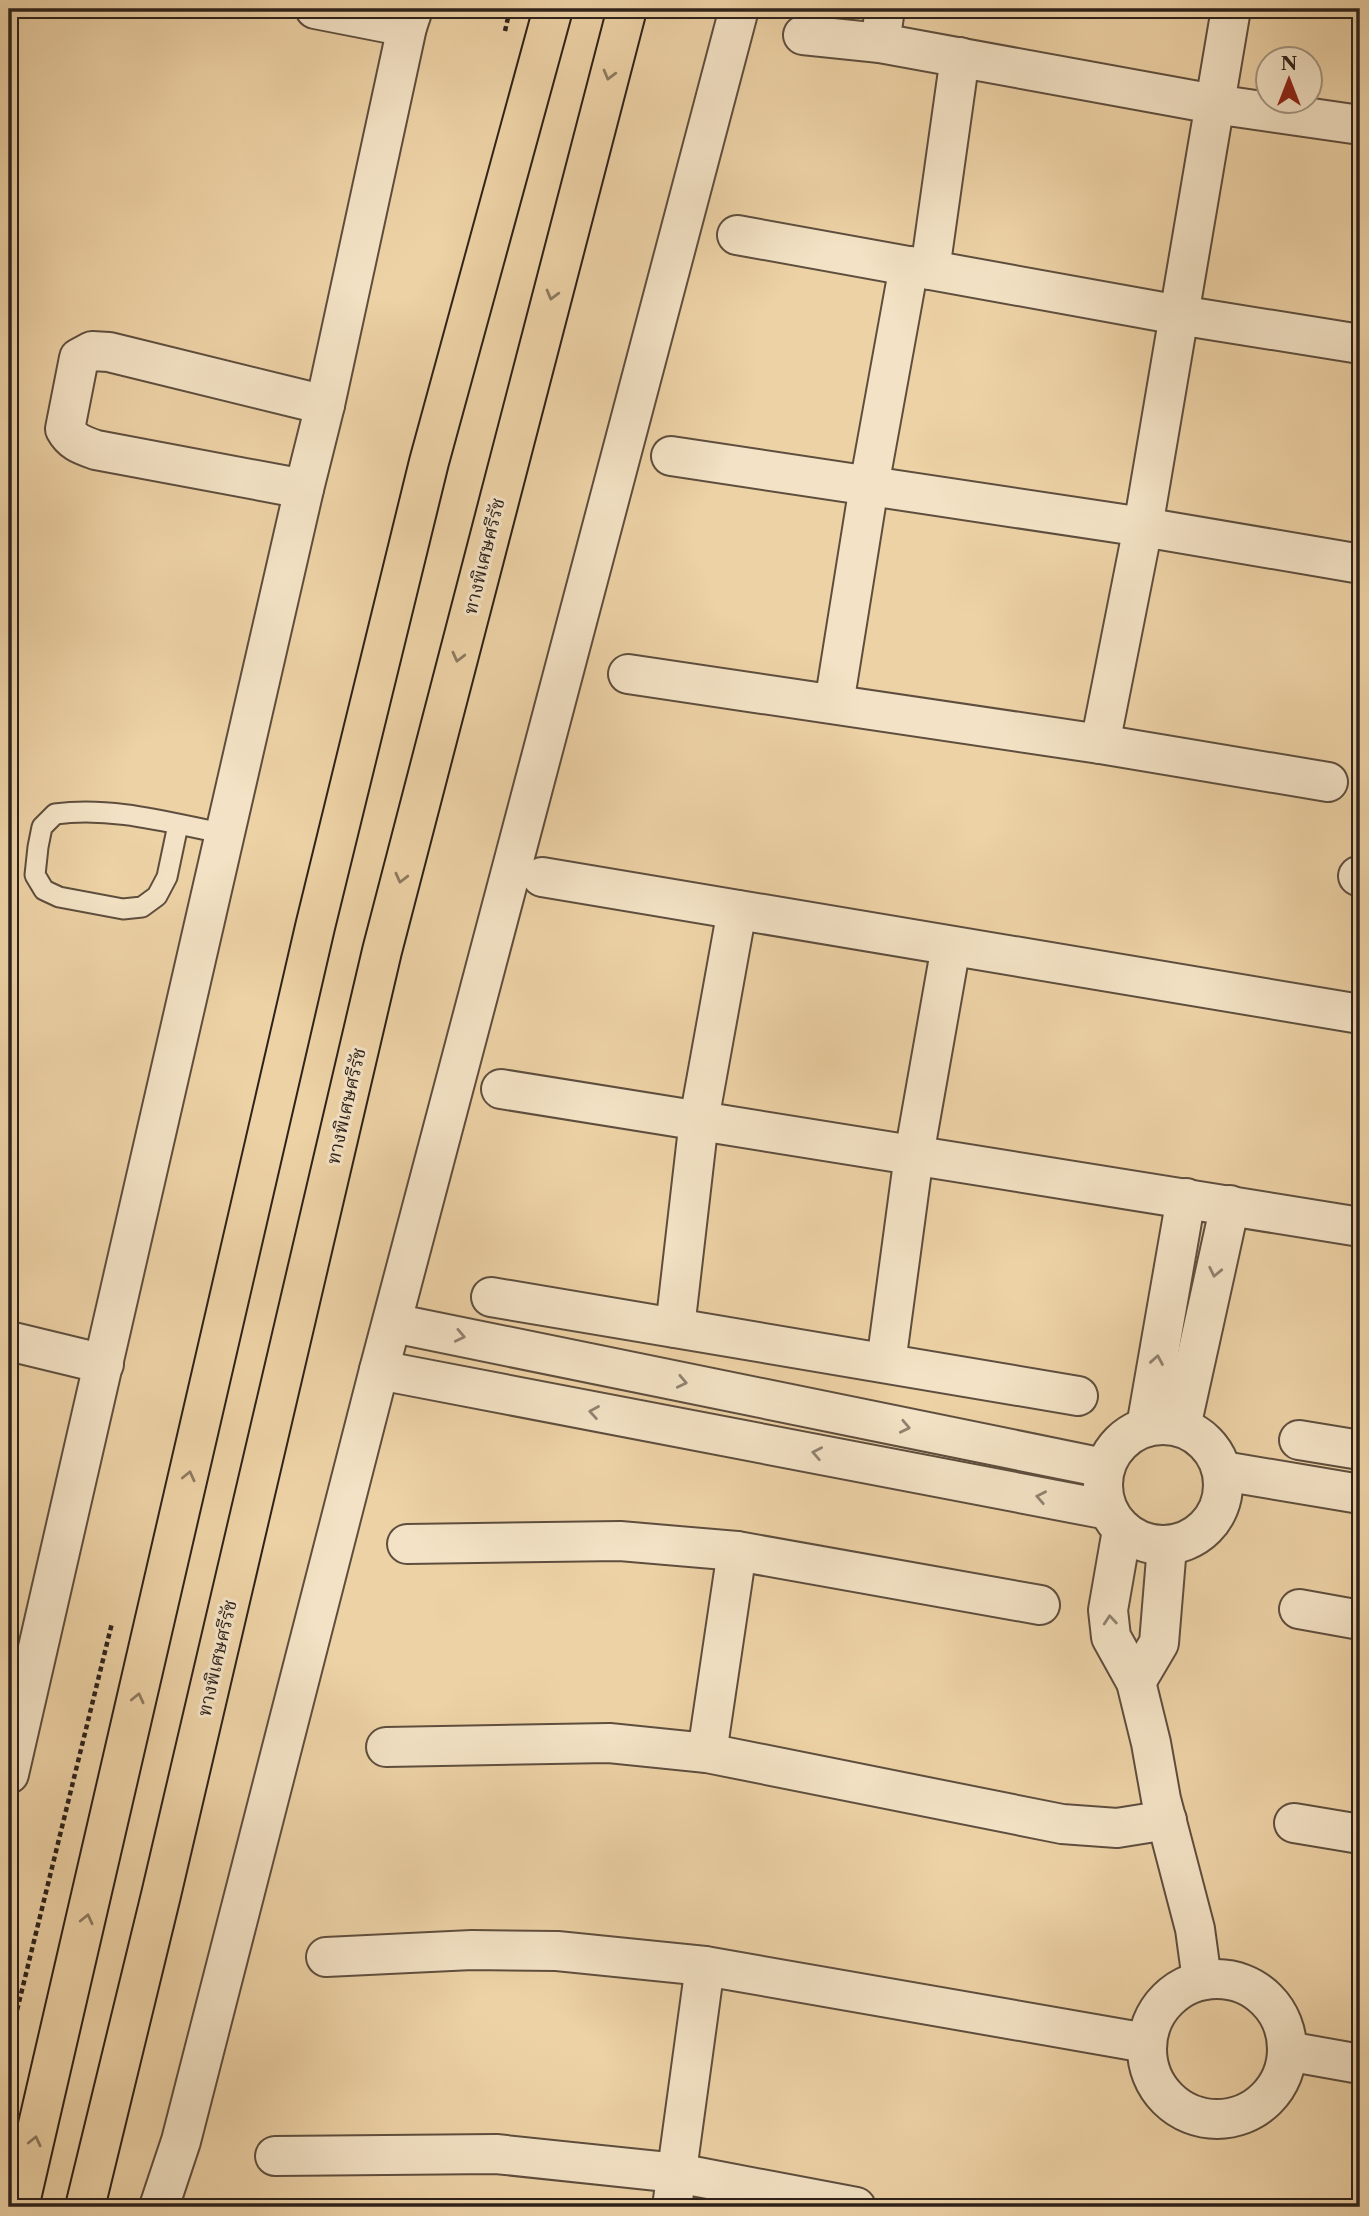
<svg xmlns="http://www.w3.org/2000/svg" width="1369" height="2216" viewBox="0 0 1369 2216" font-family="'Libre Caslon Text','Noto Serif Thai',serif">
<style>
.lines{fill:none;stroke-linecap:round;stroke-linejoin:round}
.service-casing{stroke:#5e4e3e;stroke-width:23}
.minor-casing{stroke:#5e4e3e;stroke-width:42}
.motorway-casing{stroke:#2e221b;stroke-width:42}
.path{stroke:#2e221b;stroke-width:4.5;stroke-dasharray:5 3.5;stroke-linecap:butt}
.service{stroke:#f3e2c5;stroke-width:19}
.minor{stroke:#f3e2c5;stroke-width:38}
.motorway{stroke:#edd2a6;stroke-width:38}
.oneway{stroke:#8e7a60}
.oneway2{stroke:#908270}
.labels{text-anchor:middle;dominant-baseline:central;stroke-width:6;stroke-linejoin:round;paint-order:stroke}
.street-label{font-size:19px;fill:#2e221b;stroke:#f3e2c5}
</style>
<rect width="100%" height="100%" fill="#edd2a6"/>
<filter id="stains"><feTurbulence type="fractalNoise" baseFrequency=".00286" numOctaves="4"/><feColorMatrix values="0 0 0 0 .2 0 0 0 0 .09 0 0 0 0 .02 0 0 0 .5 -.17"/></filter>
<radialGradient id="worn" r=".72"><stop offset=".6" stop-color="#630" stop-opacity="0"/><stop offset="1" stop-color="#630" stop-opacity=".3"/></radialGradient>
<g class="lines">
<defs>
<path id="service" d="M178,825L167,877L157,896L142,907L123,909L59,897L44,890L35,875L38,847L42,827L55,814C112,806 170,823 226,834"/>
<g id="minor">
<polyline points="315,9 407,27"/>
<polyline points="803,35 880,43 1214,104 1360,125"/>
<polyline points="880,43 885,9"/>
<polyline points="737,235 1179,315 1360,344"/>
<polyline points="930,270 960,57"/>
<polyline points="671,456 1143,527 1355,563"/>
<path d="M304,489L96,450C82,445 72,442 65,429L79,358L92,351L109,352L325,405"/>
<polyline points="628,674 1100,744 1328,782"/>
<polyline points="834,704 869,486 909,266"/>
<polyline points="1100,744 1143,527 1231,9"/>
<polyline points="1358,876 1360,877"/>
<polyline points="542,877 1360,1014"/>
<polyline points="501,1089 1360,1227"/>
<polyline points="491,1297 1078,1396"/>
<polyline points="393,1323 1104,1468"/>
<polyline points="675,1328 699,1120 737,910"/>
<polyline points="9,1341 104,1364"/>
<polyline points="886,1363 914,1155 951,946"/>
<polyline points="379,1370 1108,1510"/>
<circle cx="1163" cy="1485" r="60"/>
<polyline points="1146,1427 1186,1198"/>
<polyline points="1181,1427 1230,1205"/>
<polyline points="1299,1440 1360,1450"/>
<polyline points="1223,1471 1360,1494"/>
<polyline points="1122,1530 1108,1610 1111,1637 1136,1682 1151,1743 1161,1799 1195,1929 1202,1980"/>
<polyline points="407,1544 620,1541 737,1551 1040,1605"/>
<polyline points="1299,1609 1360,1620"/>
<polyline points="1136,1682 1159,1643 1167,1546"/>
<polyline points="386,1747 609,1743 707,1753 1062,1824 1117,1828 1167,1820"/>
<polyline points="707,1753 737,1551"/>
<polyline points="9,1774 304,489 325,405 407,27 413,9"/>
<polyline points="1294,1823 1360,1834"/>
<polyline points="326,1957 472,1950 557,1951 705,1966 1146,2043"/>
<circle cx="1217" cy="2049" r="70"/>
<polyline points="1287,2051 1360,2064"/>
<polyline points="275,2156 496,2154 677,2173 856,2207"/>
<polyline points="159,2207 181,2141 379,1370 739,9"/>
<polyline points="672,2207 705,1966"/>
</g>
<g id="motorway">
<polyline points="19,2207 315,927 429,462 553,9"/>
<polyline points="85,2207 161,1895 382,951 627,9"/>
</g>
</defs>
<!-- service casing -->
<use href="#service" class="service-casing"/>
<!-- minor casing -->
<use href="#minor" class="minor-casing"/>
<!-- motorway casing -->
<use href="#motorway" class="motorway-casing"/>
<!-- path -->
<g class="path">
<polyline points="505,31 510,9"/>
<polyline points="9,2043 112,1623"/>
</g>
<!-- service -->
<use href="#service" class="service"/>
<!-- minor -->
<use href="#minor" class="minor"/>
<!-- motorway -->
<use href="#motorway" class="motorway"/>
</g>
<!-- one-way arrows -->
<defs><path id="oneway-chevron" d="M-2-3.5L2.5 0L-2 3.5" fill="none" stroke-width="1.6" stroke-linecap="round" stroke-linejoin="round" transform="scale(1.75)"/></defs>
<g class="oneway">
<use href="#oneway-chevron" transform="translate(609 75) rotate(105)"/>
<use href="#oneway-chevron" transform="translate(552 295) rotate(105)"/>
<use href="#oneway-chevron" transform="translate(458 657) rotate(104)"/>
<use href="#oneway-chevron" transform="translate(401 878) rotate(104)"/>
<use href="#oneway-chevron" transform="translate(189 1476) rotate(-77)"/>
<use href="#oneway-chevron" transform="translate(138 1698) rotate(-77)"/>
<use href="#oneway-chevron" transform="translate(87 1919) rotate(-77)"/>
<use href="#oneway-chevron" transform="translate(35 2141) rotate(-77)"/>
</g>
<g class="oneway2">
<use href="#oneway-chevron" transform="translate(1215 1272) rotate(102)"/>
<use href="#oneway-chevron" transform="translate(460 1336) rotate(12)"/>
<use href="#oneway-chevron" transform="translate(1157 1360) rotate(-80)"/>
<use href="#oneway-chevron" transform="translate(682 1382) rotate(12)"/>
<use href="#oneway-chevron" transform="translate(594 1412) rotate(-170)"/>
<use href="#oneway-chevron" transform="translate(905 1427) rotate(12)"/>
<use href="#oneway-chevron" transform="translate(817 1453) rotate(-169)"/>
<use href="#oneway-chevron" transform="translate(1041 1497) rotate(-169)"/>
<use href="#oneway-chevron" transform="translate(1110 1620) rotate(-95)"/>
</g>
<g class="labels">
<!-- street labels -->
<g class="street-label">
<text transform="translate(484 556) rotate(-76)">ทางพิเศษศรีรัช</text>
<text transform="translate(346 1106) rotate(-77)">ทางพิเศษศรีรัช</text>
<text transform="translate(217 1658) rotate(-77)">ทางพิเศษศรีรัช</text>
</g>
</g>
<!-- margin -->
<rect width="1369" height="2216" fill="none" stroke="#edd2a6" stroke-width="35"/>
<rect x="10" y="10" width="1348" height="2195" fill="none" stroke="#2e221b" stroke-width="3.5"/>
<rect x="18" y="18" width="1334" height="2181" fill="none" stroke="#2e221b" stroke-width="2"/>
<!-- north arrow -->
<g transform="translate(1289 80)"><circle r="33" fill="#f3e2c5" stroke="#a49581" stroke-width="2"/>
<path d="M0-5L12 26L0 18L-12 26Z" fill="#8f2418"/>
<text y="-10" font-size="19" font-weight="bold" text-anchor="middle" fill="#2e221b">N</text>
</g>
<rect width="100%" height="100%" filter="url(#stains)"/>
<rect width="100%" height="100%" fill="url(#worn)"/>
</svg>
